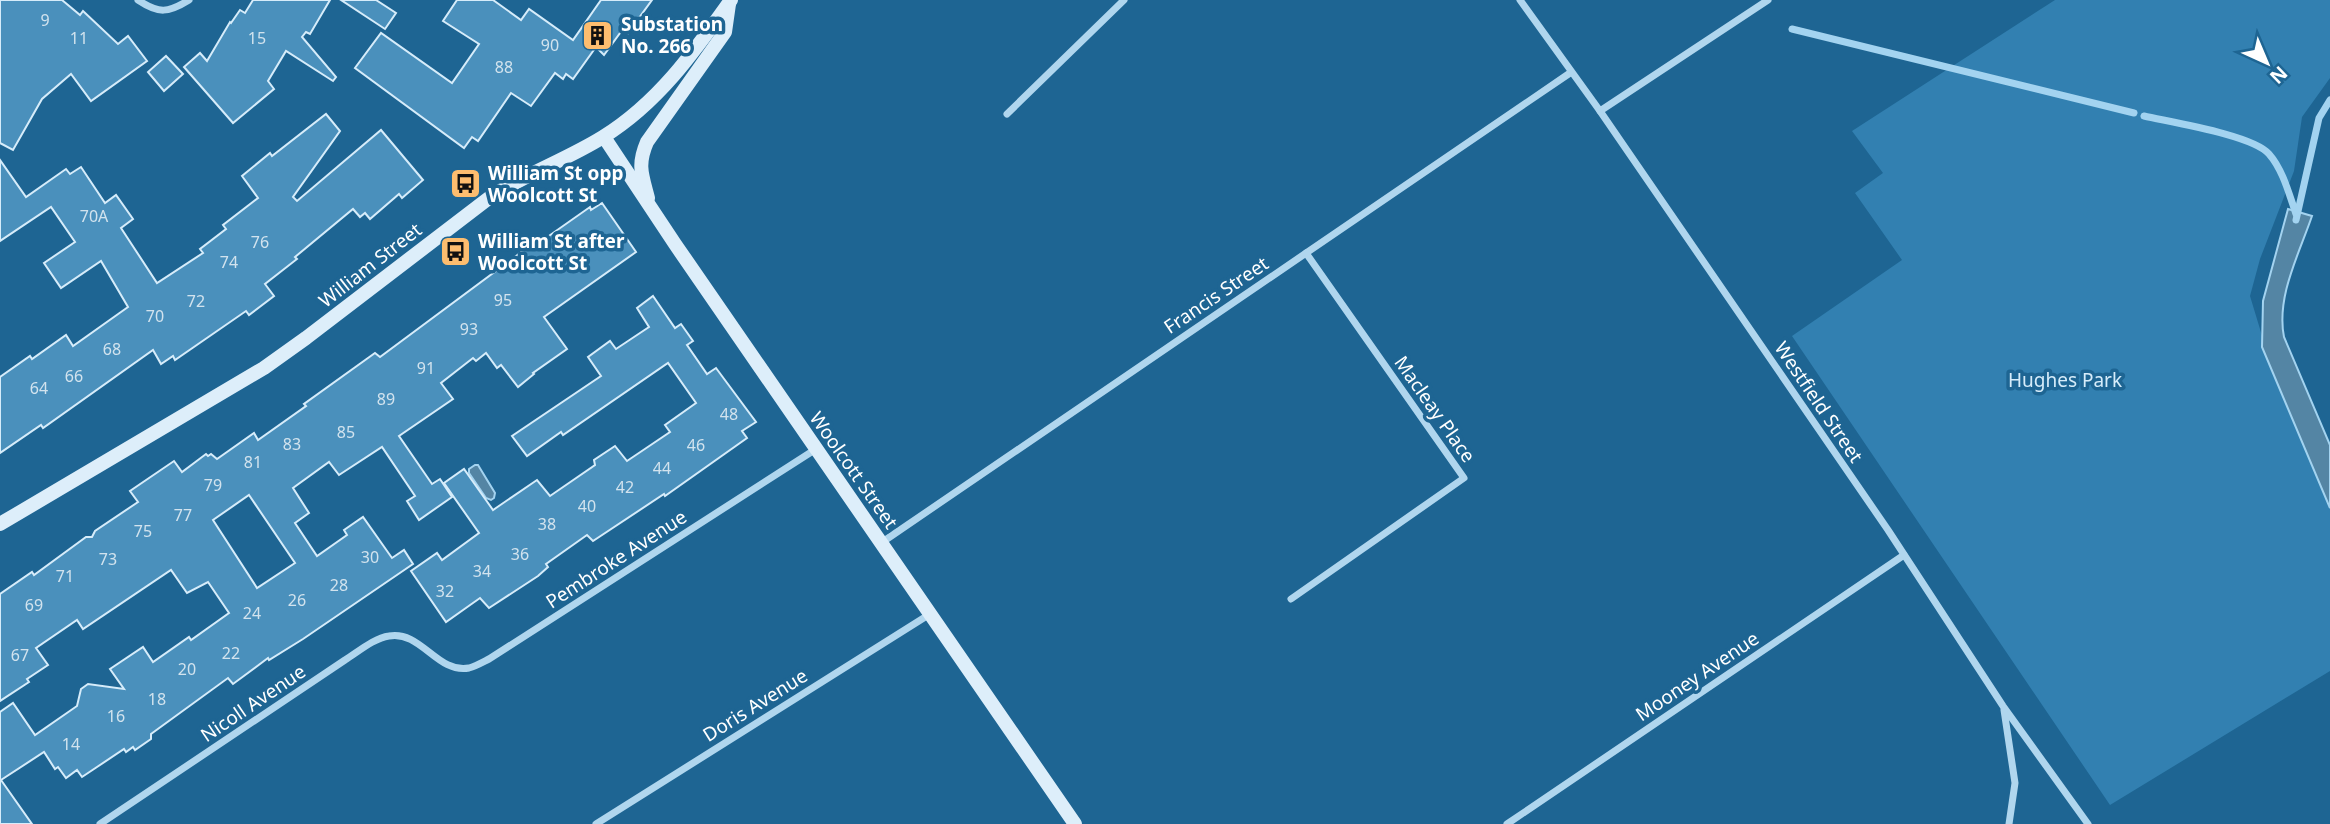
<svg xmlns="http://www.w3.org/2000/svg" width="2330" height="824" viewBox="0 0 2330 824" font-family="'Noto Sans',sans-serif">
<style>
.green{fill:#3280b1}
.water{fill:#5485a4;stroke:#a3d3f0;stroke-width:2}
.lines{fill:none;stroke-linecap:round;stroke-linejoin:round}
.stream{stroke:#a3d3f0;stroke-width:7}
.building{fill:#4a90bc;stroke:#d6ecfa;stroke-width:2;fill-rule:evenodd}
.street{stroke:#b0d6ee;stroke-width:7}
.secondary{stroke:#ddeefa;stroke-width:14}
.labels{text-anchor:middle;dominant-baseline:central;stroke-width:7;stroke-linejoin:round;paint-order:stroke}
.number-label{font-size:16px;fill:#d2e3ee}
.poi-label{font-size:19px;font-weight:bold;fill:#fff;stroke:#1e6593;text-anchor:start}
.street-label{font-size:19px;fill:#fff;stroke:#1e6593}
.park-label{font-size:19px;fill:#d6ecfa;stroke:#1e6593}
</style>
<rect width="100%" height="100%" fill="#1e6593"/>
<!-- green -->
<polygon class="green" points="2055,0 2330,0 2330,78 2302,117 2294,171 2260,259 2250,296 2263,339 2330,504 2330,671 2110,805 1792,336 1902,260 1855,193 1883,173 1852,131"/>
<!-- water -->
<g class="water">
<path d="M2288,209L2312,216C2299,254 2276,297 2284,337L2330,445V508L2262,347L2263,301Z"/>
<polygon points="475,465 478,465 495,493 494,498 491,500 486,498 469,473 469,469"/>
</g>
<g class="lines">
<!-- stream -->
<g class="stream">
<polyline points="1792,29 2134,113"/>
<path d="M2144,116C2170,122 2253,135 2269,154C2283,170 2289,194 2296,214"/>
<polyline points="2296,220 2319,118 2330,100"/>
</g>
</g>
<!-- building -->
<g class="building">
<polygon points="0,0 62,0 80,15 83,11 118,44 128,36 147,61 91,101 71,74 42,99 13,150 0,143"/>
<polygon points="253,0 330,0 310,34 306,32 302,37 336,77 333,81 286,51 268,81 274,89 233,123 184,67 200,53 207,61 230,22 231,23 240,10 245,13"/>
<polygon points="341,0 376,0 396,13 385,29"/>
<polygon points="457,0 493,0 521,20 529,9 573,40 601,0 652,0 628,33 623,29 604,55 596,47 573,79 566,74 563,79 555,73 531,106 511,93 478,141 472,137 464,148 355,68 381,33 452,83 479,44 443,21"/>
<polygon points="166,56 183,74 164,91 148,72"/>
<polygon points="326,114 340,131 293,197 297,201 381,130 423,180 402,198 399,194 370,219 365,213 360,217 353,209 295,257 297,259 265,284 274,296 249,315 246,311 175,360 173,356 161,364 153,350 43,428 41,425 0,453 0,377 30,356 32,359 66,335 73,346 128,307 101,261 61,288 44,263 75,242 51,207 0,241 0,160 26,197 66,169 70,174 81,167 105,203 116,195 133,219 121,228 157,283 203,253 200,249 226,229 223,225 258,198 242,176 270,153 272,156"/>
<path d="M602,203L636,252L544,317L567,349L533,373L534,374L518,387L501,365L497,368L486,353L476,361L473,358L441,383L453,399L399,436L432,484L440,479L452,497L419,520L407,501L415,496L382,447L339,475L329,462L293,488L309,513L295,523L317,556L347,535L344,530L363,517L392,558L404,550L413,564L303,639L269,660L268,658L233,684L228,678L151,734V739L135,750L133,747L126,752L124,749L82,777L77,770L66,778L58,767L55,769L44,752L1,780L32,824H0V712L13,703L35,735L77,706L81,689L88,684L124,689L110,669L143,647L153,662L189,637L191,640L229,613L208,582L187,593L171,570L83,629L77,620L36,648L48,665L27,679L29,682L0,701V594L32,572L34,575L86,537H92L95,531L138,502L130,491L174,461L182,472L206,454L208,456L211,454L217,459L254,433L258,440L306,406L304,404L375,353L380,357L535,242L536,245L590,207L591,210ZM249,495L295,563L257,588L213,520Z"/>
<polygon points="653,296 675,328 681,324 693,341 687,345 707,374 716,368 756,422 742,431 747,438 665,496 664,494 593,541 587,535 546,564 548,567 538,576 489,608 480,598 446,622 411,571 437,553 442,560 479,533 444,483 464,469 493,510 537,480 550,496 595,465 594,460 615,446 627,461 670,432 665,425 696,403 668,363 563,435 561,432 527,456 512,436 601,376 588,357 610,341 616,349 649,327 637,308"/>
</g>
<g class="lines">
<!-- street -->
<g class="street">
<path d="M138,0C159,14 168,13 189,0"/>
<polyline points="1520,0 1600,111 1888,530 2003,706 2088,824"/>
<polyline points="1600,111 1768,0"/>
<polyline points="1007,114 1124,0"/>
<polyline points="881,543 1570,73"/>
<polyline points="1291,599 1464,478 1306,253"/>
<polyline points="2004,710 2015,783 2009,824"/>
<path d="M100,824L345,660C358,652 374,638 389,636C421,630 437,674 469,668C476,666 483,662 489,659L816,449"/>
<polyline points="596,824 930,614"/>
<polyline points="1507,824 1904,555"/>
</g>
<!-- secondary -->
<g class="secondary">
<polyline points="604,137 675,244 1075,824"/>
<path d="M648,198C642,175 637,165 647,142L725,32L729,4"/>
<path d="M0,524L264,368L306,338L489,198C525,174 566,160 603,137C658,103 694,52 731,0"/>
</g>
</g>
<!-- icons -->
<defs>
<symbol id="building-square" viewBox="-11 -11 22 22"><rect x="-9" y="-9" width="18" height="18" rx="4" fill="#fdbd6f" stroke="#1e6593"/><path d="M-4-6H4V6H1V3H-1V6H-4ZM-2.5-4.3h1.7v1.8h-1.7ZM.8-4.3h1.7v1.8H.8ZM-2.5-1h1.7V.8h-1.7ZM.8-1h1.7V.8H.8Z" fill="#111"/></symbol>
<symbol id="bus-square" viewBox="-11 -11 22 22"><rect x="-9" y="-9" width="18" height="18" rx="4" fill="#fdbd6f" stroke="#1e6593"/><path d="M-5-6H5V4H4V6H2V4H-2V6H-4V4H-5ZM-3.5-4V0h7V-4ZM-3.5 1.2v1.5H-2V1.2ZM2 1.2v1.5H3.5V1.2Z" fill="#111"/></symbol>
</defs>
<g fill-rule="evenodd">
<use href="#building-square" x="580" y="18" width="35" height="35"/>
<use href="#bus-square" x="448" y="166" width="35" height="35"/>
<use href="#bus-square" x="438" y="234" width="35" height="35"/>
</g>
<g class="labels">
<!-- number labels -->
<g class="number-label">
<text x="45" y="20">9</text>
<text x="79" y="38">11</text>
<text x="257" y="38">15</text>
<text x="550" y="45">90</text>
<text x="504" y="67">88</text>
<text x="94" y="216">70A</text>
<text x="260" y="242">76</text>
<text x="229" y="262">74</text>
<text x="503" y="300">95</text>
<text x="196" y="301">72</text>
<text x="155" y="316">70</text>
<text x="469" y="329">93</text>
<text x="112" y="349">68</text>
<text x="426" y="368">91</text>
<text x="74" y="376">66</text>
<text x="39" y="388">64</text>
<text x="386" y="399">89</text>
<text x="729" y="414">48</text>
<text x="346" y="432">85</text>
<text x="292" y="444">83</text>
<text x="696" y="445">46</text>
<text x="253" y="462">81</text>
<text x="662" y="468">44</text>
<text x="213" y="485">79</text>
<text x="625" y="487">42</text>
<text x="587" y="506">40</text>
<text x="183" y="515">77</text>
<text x="547" y="524">38</text>
<text x="143" y="531">75</text>
<text x="520" y="554">36</text>
<text x="370" y="557">30</text>
<text x="108" y="559">73</text>
<text x="482" y="571">34</text>
<text x="65" y="576">71</text>
<text x="339" y="585">28</text>
<text x="445" y="591">32</text>
<text x="297" y="600">26</text>
<text x="34" y="605">69</text>
<text x="252" y="613">24</text>
<text x="231" y="653">22</text>
<text x="20" y="655">67</text>
<text x="187" y="669">20</text>
<text x="157" y="699">18</text>
<text x="116" y="716">16</text>
<text x="71" y="744">14</text>
</g>
<!-- poi labels -->
<g class="poi-label">
<text x="621" y="24">Substation<tspan x="621" dy="22">No. 266</tspan></text>
<text x="488" y="173">William St opp<tspan x="488" dy="22">Woolcott St</tspan></text>
<text x="478" y="241">William St after<tspan x="478" dy="22">Woolcott St</tspan></text>
</g>
<!-- street labels -->
<g class="street-label">
<text transform="translate(370 265) rotate(-38)">William Street</text>
<text transform="translate(1216 295) rotate(-34)">Francis Street</text>
<text transform="translate(1819 402) rotate(56)">Westfield Street</text>
<text transform="translate(1435 409) rotate(55)">Macleay Place</text>
<text transform="translate(854 470) rotate(55)">Woolcott Street</text>
<text transform="translate(616 559) rotate(-33)">Pembroke Avenue</text>
<text transform="translate(1697 676) rotate(-34)">Mooney Avenue</text>
<text transform="translate(253 703) rotate(-34)">Nicoll Avenue</text>
<text transform="translate(755 705) rotate(-32)">Doris Avenue</text>
</g>
<!-- park labels -->
<g class="park-label">
<text x="2065" y="380">Hughes Park</text>
</g>
</g>
<!-- north arrow -->
<g transform="translate(2267 63) rotate(136)" stroke="#1e6593" stroke-width="5" paint-order="stroke">
<path d="M0-5L12 26L0 18L-12 26Z" fill="#ffffff"/>
<text y="-10" font-size="19" font-weight="bold" text-anchor="middle" fill="#ffffff">N</text>
</g>
</svg>
